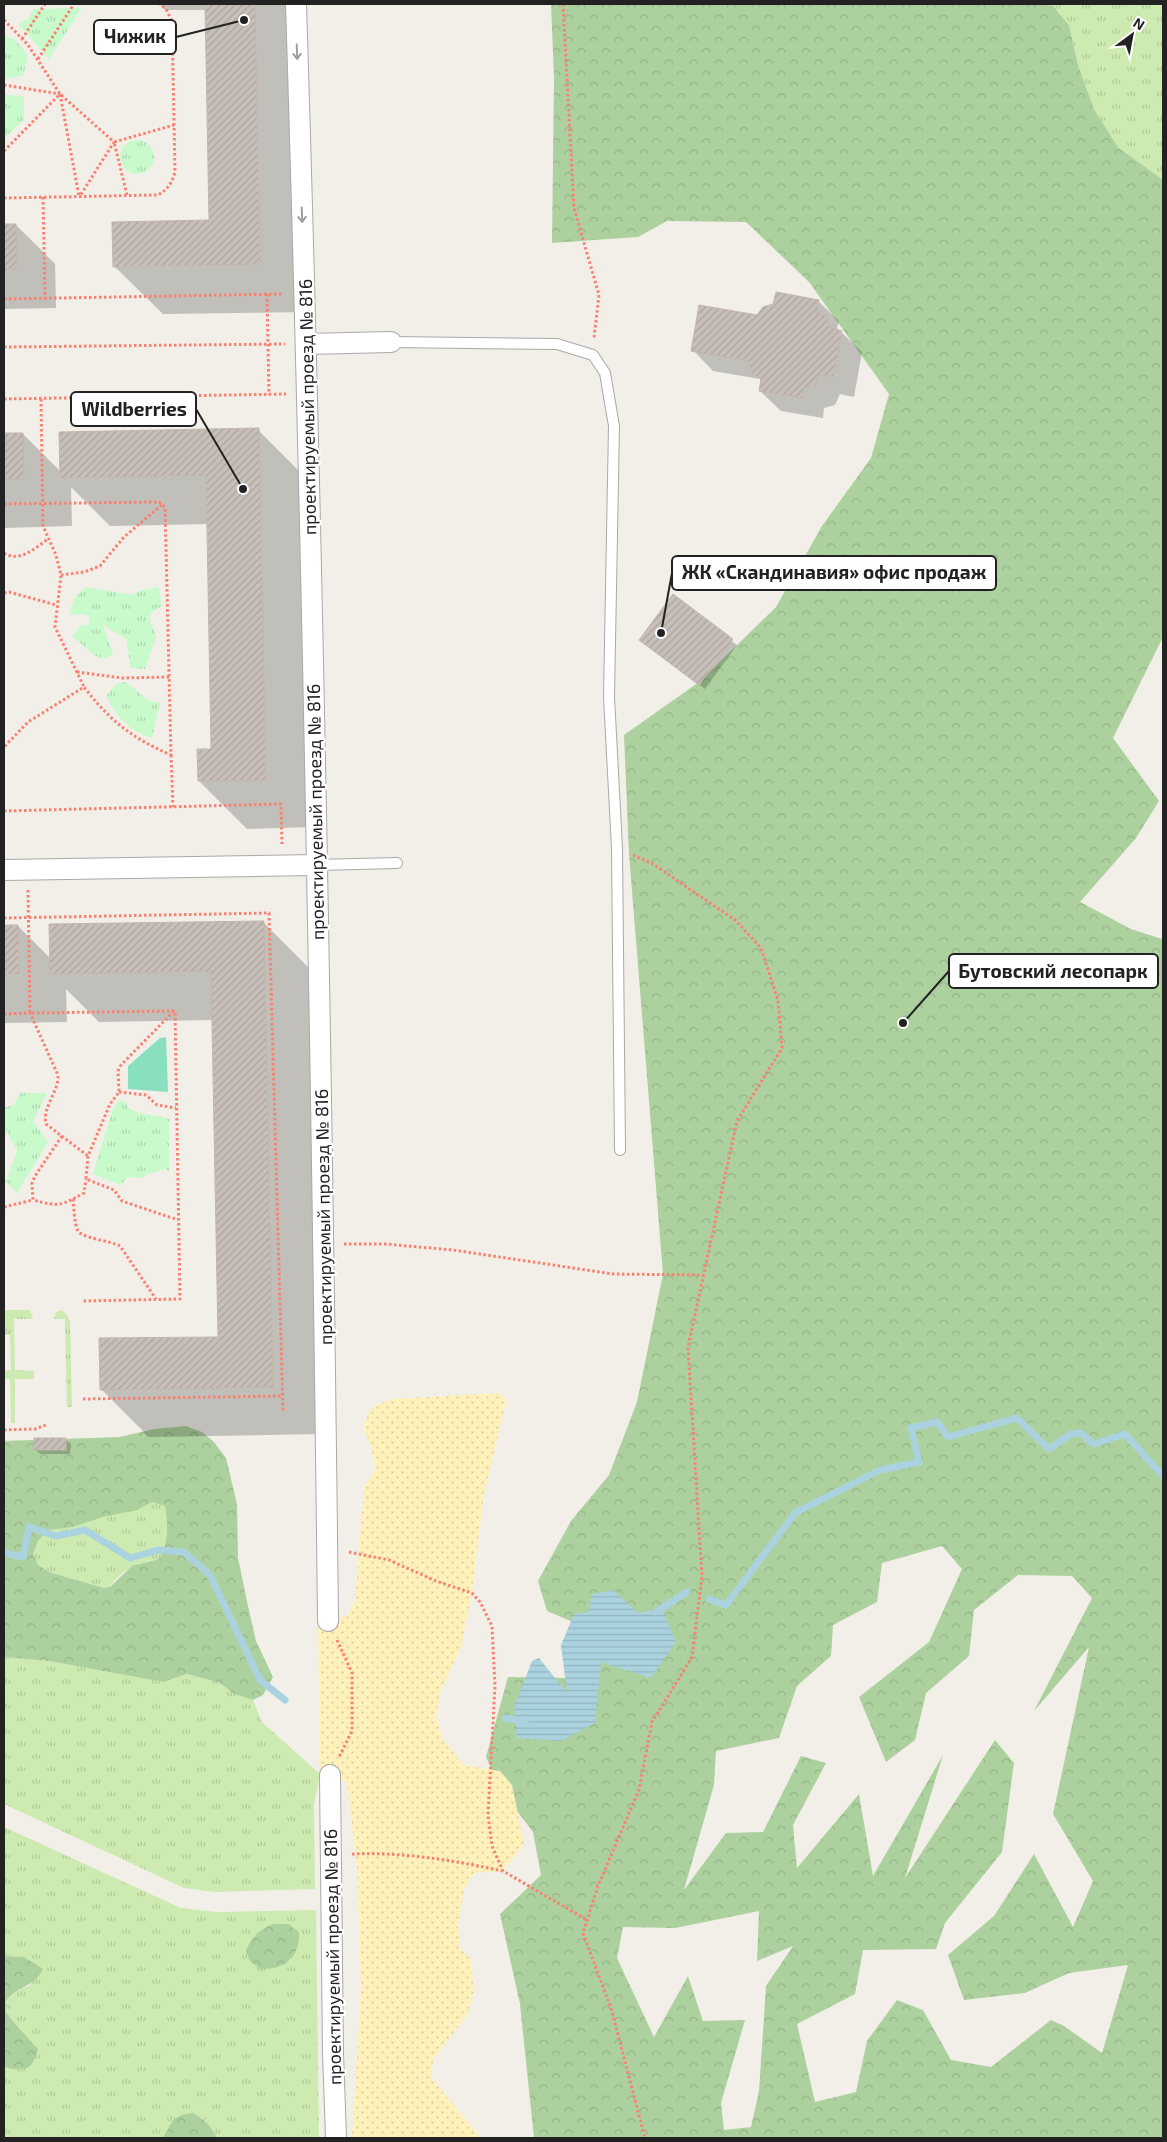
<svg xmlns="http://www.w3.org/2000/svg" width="1167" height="2142" viewBox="0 0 1167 2142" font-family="'Exo 2',sans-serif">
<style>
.grass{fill:url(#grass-tufts)}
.forest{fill:url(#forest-crowns);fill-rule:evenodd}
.sand{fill:url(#sand-dots)}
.park{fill:url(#park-tufts)}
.pitch{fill:#88e0be}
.water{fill:url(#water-rules)}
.shadow{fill:#0003}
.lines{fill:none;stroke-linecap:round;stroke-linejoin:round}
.stream{stroke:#aad3df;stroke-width:7}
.building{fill:url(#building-hatch);stroke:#c4b6ab}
.lane-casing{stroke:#a9a9a9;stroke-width:12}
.street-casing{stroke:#a9a9a9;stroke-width:22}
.path{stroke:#fa8072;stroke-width:3;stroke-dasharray:2.5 2.5;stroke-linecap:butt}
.lane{stroke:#fff;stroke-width:10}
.street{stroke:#fff;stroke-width:20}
.oneway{stroke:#9c9c9c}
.labels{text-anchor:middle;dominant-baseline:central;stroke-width:4.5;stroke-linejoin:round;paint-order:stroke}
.street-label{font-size:18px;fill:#222;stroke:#fff}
.leader{fill:none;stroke:#222;stroke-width:2}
.callout-dot{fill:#222;stroke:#fff;stroke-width:2}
.callout{fill:#fff;stroke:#222;stroke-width:2}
.callout-label{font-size:19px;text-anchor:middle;font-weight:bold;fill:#222}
</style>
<defs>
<pattern id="grass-tufts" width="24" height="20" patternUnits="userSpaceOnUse" patternTransform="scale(1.25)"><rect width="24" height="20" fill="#cdebb0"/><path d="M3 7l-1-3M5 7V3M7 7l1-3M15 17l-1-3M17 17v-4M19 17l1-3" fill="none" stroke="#b0c997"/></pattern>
<pattern id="forest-crowns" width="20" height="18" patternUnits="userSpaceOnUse" patternTransform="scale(1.25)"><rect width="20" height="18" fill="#add19e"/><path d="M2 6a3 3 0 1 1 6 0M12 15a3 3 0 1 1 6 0" fill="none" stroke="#95b388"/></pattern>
<pattern id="sand-dots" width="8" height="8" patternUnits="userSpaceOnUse" patternTransform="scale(1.25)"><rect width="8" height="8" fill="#fff1ba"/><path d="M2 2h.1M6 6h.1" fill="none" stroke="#dacea0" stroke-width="1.8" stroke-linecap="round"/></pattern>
<pattern id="park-tufts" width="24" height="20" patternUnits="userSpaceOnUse" patternTransform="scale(1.25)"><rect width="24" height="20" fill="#c8facc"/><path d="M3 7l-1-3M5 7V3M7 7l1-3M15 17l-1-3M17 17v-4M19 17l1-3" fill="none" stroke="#acd6af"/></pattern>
<pattern id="water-rules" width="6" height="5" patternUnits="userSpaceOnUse" patternTransform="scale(1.25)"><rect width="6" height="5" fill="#aad3df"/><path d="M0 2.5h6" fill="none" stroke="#92b5bf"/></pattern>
<pattern id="building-hatch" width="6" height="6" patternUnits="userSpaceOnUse" patternTransform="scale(1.25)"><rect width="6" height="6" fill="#c7bfb8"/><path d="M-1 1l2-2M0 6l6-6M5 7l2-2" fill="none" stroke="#aba49e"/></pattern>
</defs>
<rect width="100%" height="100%" fill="#f2efe9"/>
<!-- grass -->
<g class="grass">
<polygon points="1048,4 1163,4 1163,180 1118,147 1094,109 1078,65 1069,25 1054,7"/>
<polygon points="8,1310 30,1310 33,1319 14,1319 15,1370 34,1371 34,1379 15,1379 15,1423 11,1423 10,1379 4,1379 4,1371 11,1370 10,1335 4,1335 4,1311"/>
<polygon points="62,1310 68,1316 70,1322 72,1407 67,1407 65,1319 54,1319 56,1312"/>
<path d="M152,1502L165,1506C168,1527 169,1541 159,1559C146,1561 129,1567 119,1576C113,1581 112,1586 104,1588L49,1572L38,1566L33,1554L38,1541L49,1530C68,1527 85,1521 103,1517C121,1512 136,1511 152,1502Z"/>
<polygon points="4,1657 49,1661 163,1682 187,1674 220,1683 234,1694 253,1700 262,1722 320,1774 314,1805 315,1889 215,1892 184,1888 4,1804"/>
<path d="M4,1827L181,1908L218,1912L316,1910L319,2138H217L213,2129L201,2117L173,2121L163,2138C145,2138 109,2135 94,2138H4V2067C24,2072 33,2071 38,2049L10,2018L4,2008C6,1994 19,1990 31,1985L24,1957L4,1956Z"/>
</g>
<!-- forest -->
<g class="forest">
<path d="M551,4H1048L1054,7L1069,25L1078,65L1094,109L1118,147L1163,180V637L1113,738L1159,801L1136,838L1080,902L1131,929L1162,939L1163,938V2138H534L520,2004L500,1914L541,1875L533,1832L499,1787L486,1757L508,1677L569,1678L601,1634L547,1611L538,1581L571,1521L609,1475L637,1402L663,1274L629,854L624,735L699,682L776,607L822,526L871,458L889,394L809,282L746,222L667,221L638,237L552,243L554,78ZM942,1546L962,1569L929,1642L859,1697L886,1762L915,1740L926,1693L969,1656L974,1610L1018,1575L1072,1576L1092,1598L1034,1711L1089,1647L1053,1814L1093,1881L1073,1927L1034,1854L994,1916L948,1955L964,2000L1025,1993L1069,1973L1128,1965L1102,2053L1064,2026L1051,2020L991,2067L951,2060L923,2010L897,2000L867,2041L856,2092L815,2102L797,2024L855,1994L863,1950L936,1949L945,1923L1002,1852L1014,1763L995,1740L905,1878L943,1755L873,1876L859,1794L797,1868L793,1825L826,1763L801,1756L763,1832L726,1833L684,1890L714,1785L716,1751L779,1738L797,1686L831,1656L833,1625L877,1602L882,1563ZM759,1911L757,1961L793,1946L766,1986L759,2091L751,2127L724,2130L721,2103L745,2020L703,2021L688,1976L654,2037L617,1958L623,1927L675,1928Z"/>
<path d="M186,1426L202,1432L214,1442L226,1458L237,1504L238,1558L248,1606L256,1641L273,1677L263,1695L253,1700L234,1694L220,1683L187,1674L163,1682L49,1661L4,1657V1441L120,1437L154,1429ZM152,1502L165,1506C168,1527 169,1541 159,1559L132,1566L111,1586L104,1588L49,1572L38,1565L33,1554L38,1541L49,1530L73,1527L103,1517L137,1510Z"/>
<path d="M273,1924H288L299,1932C300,1957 285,1970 260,1969L250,1961L246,1950C252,1937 260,1929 273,1924Z"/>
<path d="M4,1956L24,1957L43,1969C34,1989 10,1987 4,2006Z"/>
<path d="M4,2008L10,2018L38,2049C33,2071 24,2072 4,2067Z"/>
<path d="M193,2113C204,2119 212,2126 217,2138H163C172,2122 173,2115 193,2113Z"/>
</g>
<!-- sand -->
<polygon class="sand" points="501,1393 506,1402 484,1494 472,1593 461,1647 441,1690 436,1716 443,1739 463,1765 500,1771 512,1785 524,1843 503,1871 474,1873 464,1889 458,1926 460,1949 471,1959 474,1992 467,2015 434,2058 430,2076 481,2138 352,2138 361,1989 357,1869 347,1782 320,1774 318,1622 347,1616 355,1602 364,1487 375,1470 371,1447 363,1426 372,1407 391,1399"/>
<!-- park -->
<g class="park">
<polygon points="82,8 49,59 18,24 28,19 33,9"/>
<polygon points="6,35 15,40 28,55 23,76 4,79 4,37"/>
<polygon points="4,94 24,97 24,120 4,138"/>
<circle cx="137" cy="157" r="17"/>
<path d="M86,587L133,595L142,590L159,587L162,606C139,617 155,623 156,638L145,669L131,668L126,639L103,625L113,654C97,667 86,644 72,637L80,626L87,625L90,622L89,617L84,614L69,615L74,599Z"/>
<path d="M123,682C140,687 138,700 160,703L152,738C129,731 117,717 106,696L116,684Z"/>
<polygon points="20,1093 47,1093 33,1121 48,1142 17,1193 6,1182 17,1151 4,1126 4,1110 5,1107 14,1105"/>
<path d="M120,1100L126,1102L127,1107C138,1116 156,1114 169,1119V1171L165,1169L145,1175L143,1178L128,1177L121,1185L93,1174L113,1108Z"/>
</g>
<!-- pitch -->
<polygon class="pitch" points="166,1037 168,1092 128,1089 128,1066 160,1038"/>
<!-- water -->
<polygon class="water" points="613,1590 638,1613 662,1608 676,1642 651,1678 601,1662 595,1723 561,1741 517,1738 514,1707 532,1661 539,1658 567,1693 561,1645 574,1614 588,1612 592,1594"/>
<!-- shadow -->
<g class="shadow">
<polygon points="4,4 51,4 4,5"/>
<polygon points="159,4 301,4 308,312 163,314 114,266 210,221 206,10 165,10"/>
<polygon points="4,225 16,225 55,264 56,308 4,309"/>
<polygon points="818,301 839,321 837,328 862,352 854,397 840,394 835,405 824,408 823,418 781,411 760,391 760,379 713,371 693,350 758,317"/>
<polygon points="258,430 306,478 314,827 247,829 199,781 212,750 208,524 110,526 71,487 72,526 4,528 4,434 23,434 61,472"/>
<polygon points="673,596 737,645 705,689 640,640"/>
<polygon points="4,802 5,833 4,833"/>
<polygon points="263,922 311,970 321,1434 149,1437 101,1389 220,1338 214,1020 99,1022 66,989 67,1022 4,1023 4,926 18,926 51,959"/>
<polygon points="66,1440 71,1444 70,1454 40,1454 35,1449"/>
</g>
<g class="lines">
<!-- stream -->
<g class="stream">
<polyline points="4,1553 23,1557 29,1527 56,1536 85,1530 130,1558 158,1550 184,1552 210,1575 260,1680 285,1700"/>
<polyline points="709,1599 726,1605 795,1513 880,1470 919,1462 911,1428 937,1422 948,1437 1017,1418 1049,1449 1071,1434 1081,1433 1094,1444 1125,1434 1163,1476"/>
<polyline points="656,1612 687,1592"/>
<polyline points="505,1718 525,1721"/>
</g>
</g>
<!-- building -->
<g class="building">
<polygon points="205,4 255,4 260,264 113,267 112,222 209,220"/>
<polygon points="4,224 16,224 17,268 4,269"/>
<polygon points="776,292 819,300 817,312 827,316 830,328 842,331 833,377 820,374 815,385 804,388 802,398 759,391 761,379 751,372 749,361 691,351 699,305 757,315 763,307 773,304"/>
<polygon points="259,428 266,780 198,781 197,749 211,749 206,475 60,478 59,432"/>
<polygon points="4,433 23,433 24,479 4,479"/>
<polygon points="673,594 733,639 699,685 639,640"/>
<polygon points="264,921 273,1387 100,1390 99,1338 218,1337 211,971 50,974 49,924"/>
<polygon points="4,925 18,925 19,974 4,974"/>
<rect x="34" y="1438" width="32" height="12"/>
</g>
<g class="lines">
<defs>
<g id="lane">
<polyline points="391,342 557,344 593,355 605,373 614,426 609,697 617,848 620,1150"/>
<polyline points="316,865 397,863"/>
</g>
<g id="street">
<path d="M296,4C313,543 322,1082 328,1621"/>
<polyline points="306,344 391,342"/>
<polyline points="4,870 316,865"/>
<polyline points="330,1775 333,2053 336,2138"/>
</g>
</defs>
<!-- lane casing -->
<use href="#lane" class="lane-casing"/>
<!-- street casing -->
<use href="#street" class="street-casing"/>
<!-- path -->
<g class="path">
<polyline points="563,4 574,208 599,295 594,338"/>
<polyline points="4,20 28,45 60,94 114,142 80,196"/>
<polyline points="22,39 45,4"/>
<polyline points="38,59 74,4"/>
<polyline points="4,85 60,94"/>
<polyline points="4,151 60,94 79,196"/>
<polyline points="127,195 114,142 174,125"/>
<polyline points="43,197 45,299"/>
<path d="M4,198L158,195C168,189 172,183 175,172L172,21L166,9L160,4"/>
<polyline points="267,294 269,395"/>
<polyline points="4,299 284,294"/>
<polyline points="4,347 285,344"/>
<polyline points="4,399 286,394"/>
<polyline points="41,399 43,526 56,555 61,575 55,627 84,687"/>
<path d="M4,504L153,502H159L165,507L171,755C132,738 110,721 84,687L28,722L4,747"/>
<path d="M4,553C20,563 35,548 48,539"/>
<polyline points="61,575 84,572 100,566 124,537 163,504"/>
<polyline points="4,593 9,592 56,605"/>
<polyline points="77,672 122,678 170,677"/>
<polyline points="171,755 173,807"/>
<polyline points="4,811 281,804 282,844"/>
<polyline points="633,855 653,864 735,920 761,948 778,1000 782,1048 737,1121 688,1347 702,1577 692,1657 652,1722 639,1790 598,1886 583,1933 611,2008 645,2138"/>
<polyline points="28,890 30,1013 175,1011 180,1299 82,1301"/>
<polyline points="4,918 269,913 283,1411"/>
<polyline points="174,1011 121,1065 118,1071 119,1092 110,1104 88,1156 86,1179 114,1190 122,1201 178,1220"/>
<path d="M4,1014L30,1013L58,1075C59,1092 42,1107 46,1124L88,1156"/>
<polyline points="119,1092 146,1095 157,1105 176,1108"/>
<path d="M62,1136L35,1176L32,1183L33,1200C60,1207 60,1206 84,1193L86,1179"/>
<path d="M73,1199C74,1208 74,1223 78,1231C82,1238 111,1241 120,1246L156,1299"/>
<polyline points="4,1207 33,1200"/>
<polyline points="344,1244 385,1244 453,1250 613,1274 703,1275"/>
<polyline points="83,1399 282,1396"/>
<polyline points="4,1430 35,1429 46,1425"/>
<polyline points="349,1552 389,1560 436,1581 472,1593 480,1602 492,1626 495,1686 488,1815 492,1846 503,1871 587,1920"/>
<polyline points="337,1640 352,1673 352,1731 339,1757"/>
<path d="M352,1854C403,1852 453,1860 502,1871"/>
</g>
<!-- lane -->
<use href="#lane" class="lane"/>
<!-- street -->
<use href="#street" class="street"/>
</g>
<!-- one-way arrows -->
<defs><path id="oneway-shaft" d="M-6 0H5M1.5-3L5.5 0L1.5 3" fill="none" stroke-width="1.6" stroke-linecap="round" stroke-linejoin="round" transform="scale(1.25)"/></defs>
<g class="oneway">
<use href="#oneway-shaft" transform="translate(297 52) rotate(88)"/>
<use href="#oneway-shaft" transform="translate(302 215) rotate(88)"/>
</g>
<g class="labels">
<!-- street labels -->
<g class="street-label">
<text transform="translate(307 407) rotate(-91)">проектируемый проезд № 816</text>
<text transform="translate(315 812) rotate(-91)">проектируемый проезд № 816</text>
<text transform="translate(323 1217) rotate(-91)">проектируемый проезд № 816</text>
<text transform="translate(332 1957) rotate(-91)">проектируемый проезд № 816</text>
</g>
</g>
<!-- callouts -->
<path class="leader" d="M244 20L176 37M243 489L196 409M661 633L672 573M903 1023L949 971"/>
<g class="callout-dot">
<circle cx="244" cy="20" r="5"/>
<circle cx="243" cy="489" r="5"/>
<circle cx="661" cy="633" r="5"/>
<circle cx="903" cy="1023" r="5"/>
</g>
<g class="callout">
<rect x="94" y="20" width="82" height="34" rx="5"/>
<rect x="71" y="392" width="125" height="34" rx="5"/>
<rect x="672" y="556" width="324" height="34" rx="5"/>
<rect x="949" y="954" width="209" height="34" rx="5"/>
</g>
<g class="callout-label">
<text x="135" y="43">Чижик</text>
<text x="134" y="416">Wildberries</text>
<text x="834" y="579">ЖК «Скандинавия» офис продаж</text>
<text x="1053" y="978">Бутовский лесопарк</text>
</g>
<!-- border -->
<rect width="1167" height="2142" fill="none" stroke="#222222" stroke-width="10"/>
<!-- north arrow -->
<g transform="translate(1132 35) rotate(32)" stroke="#ffffff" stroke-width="4" paint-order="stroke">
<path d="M0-4L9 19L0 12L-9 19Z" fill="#222222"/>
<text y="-8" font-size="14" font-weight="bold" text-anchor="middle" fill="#222222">N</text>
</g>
</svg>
